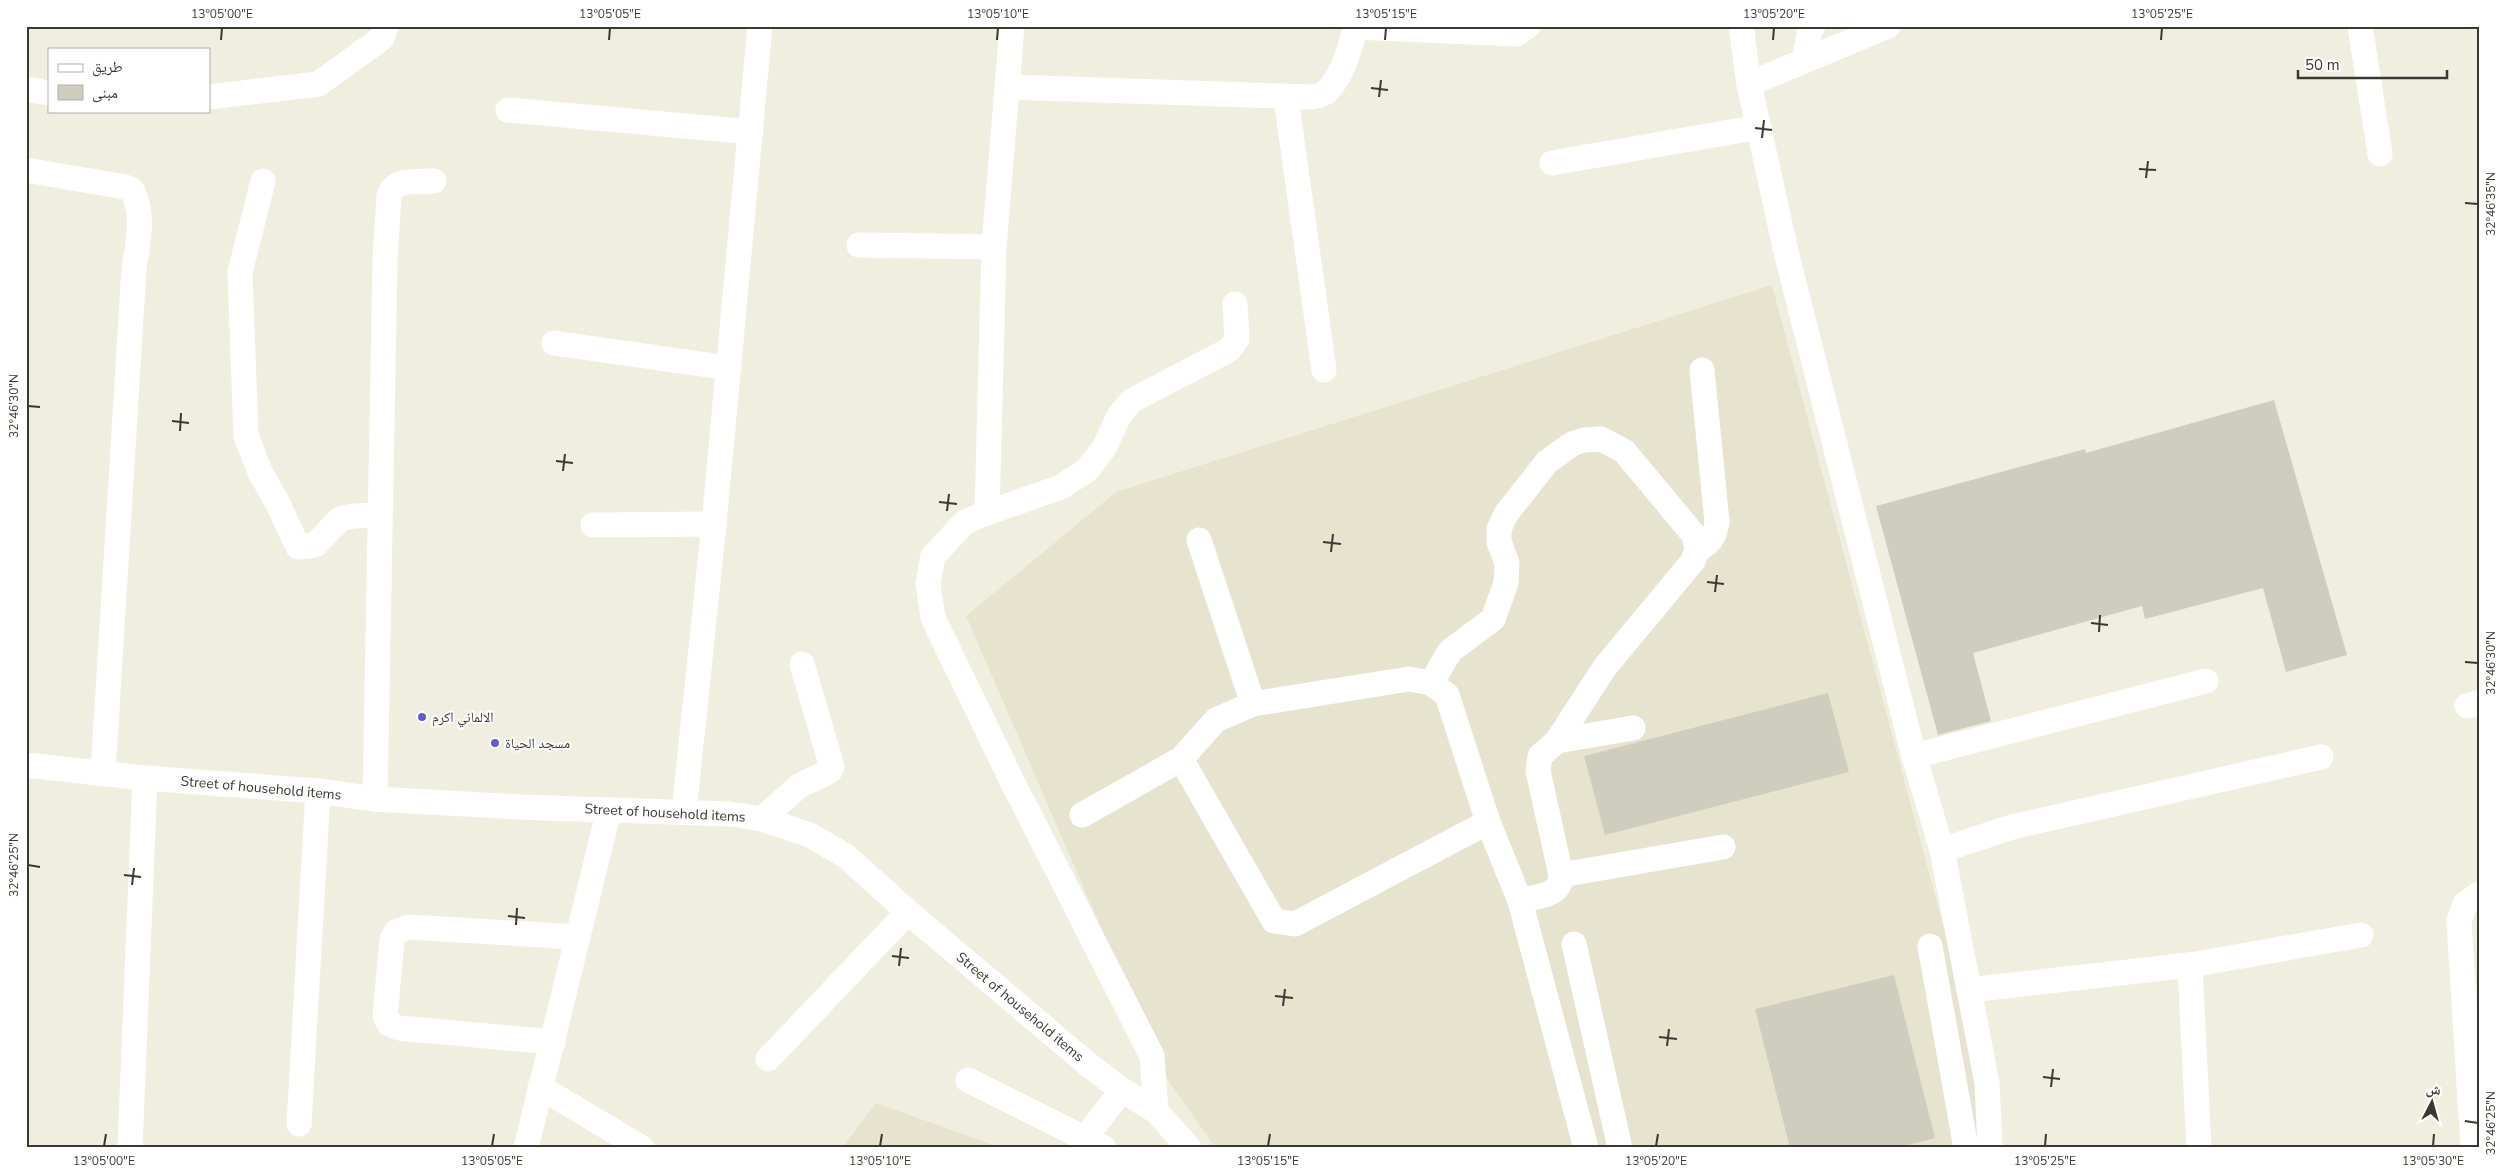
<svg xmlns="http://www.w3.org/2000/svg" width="2505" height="1174" viewBox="0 0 2505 1174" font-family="'Nunito Sans','Noto Naskh Arabic',sans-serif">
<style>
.built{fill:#e6e4ce}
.building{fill:#cfcdbe}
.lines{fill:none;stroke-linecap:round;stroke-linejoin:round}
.minor{stroke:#fff;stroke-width:25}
.ticks{fill:none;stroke:#393832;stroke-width:2}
.poi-dot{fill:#635bd4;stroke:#fff;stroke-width:2}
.labels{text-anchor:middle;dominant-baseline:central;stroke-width:4;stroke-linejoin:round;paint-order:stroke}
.poi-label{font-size:14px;fill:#393832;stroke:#fff;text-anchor:start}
.street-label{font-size:14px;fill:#393832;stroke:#fff}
.neatline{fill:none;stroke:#393832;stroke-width:2}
.ticks-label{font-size:12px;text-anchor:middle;fill:#393832}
</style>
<rect width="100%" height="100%" fill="#f0efdf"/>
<!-- built -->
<g class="built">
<polygon points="1772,285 1979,1060 1979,1148 1216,1148 1165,1076 966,616 1116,492"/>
<polygon points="876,1103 1002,1148 842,1148"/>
</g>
<!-- building -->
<g class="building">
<polygon points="2274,400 2347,655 2286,672 2263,588 2145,619 2142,606 1973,653 1991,721 1938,735 1876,506 2085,449 2086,453"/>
<polygon points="1828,693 1849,772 1605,835 1584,756"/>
<polygon points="1894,975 1935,1138 1897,1148 1790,1148 1755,1009"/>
</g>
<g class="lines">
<!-- minor -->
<g class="minor">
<polyline points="1012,26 994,247 987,513 965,522 933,556 928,584 933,618 1011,779 1152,1056 1156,1111"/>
<polyline points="1741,26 1749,84 1787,256 1914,756 1942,850 1987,1083 1990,1148"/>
<polyline points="2360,26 2380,154"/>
<polyline points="1355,27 1516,34 1528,26"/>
<polyline points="1804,61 1810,28 1813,26"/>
<polyline points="1749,84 1888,26"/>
<path d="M1008,87L1311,97C1316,96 1322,95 1326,92C1341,79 1352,45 1355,26"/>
<polyline points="26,89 49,93"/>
<polyline points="209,97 318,84 382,38 386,26"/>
<polyline points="1286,98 1324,370"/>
<polyline points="508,110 751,132"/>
<polyline points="1552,163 1759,127"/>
<path d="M26,170L125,187L132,190C145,216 138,242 134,269L103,773"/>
<polyline points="263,181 240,272 246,436 260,472 278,504 298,547 315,545 340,519 354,516 380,515"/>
<polyline points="859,245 994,247"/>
<polyline points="554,343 729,368"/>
<polyline points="987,513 1061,487 1087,470 1104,448 1119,416 1131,401 1229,350 1237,339 1235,304"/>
<polyline points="593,525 714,524"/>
<polyline points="1199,540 1253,704"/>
<path d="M1697,550C1710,543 1715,537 1717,522L1702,370"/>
<polyline points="1431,683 1450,651 1493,619 1506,583 1507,563 1499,542 1499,529 1506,514 1547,462 1572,444 1584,440 1601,439 1624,451 1694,535 1697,550 1693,561 1605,667 1557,741"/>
<polyline points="2467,706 2479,703"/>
<polyline points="1914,756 2206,681"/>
<polyline points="1181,759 1274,921 1295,924 1488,822"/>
<polyline points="26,765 145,778 318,791 375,799 518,807 730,814 762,819 810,835 846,856 908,912 1090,1066 1122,1090 1156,1111 1189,1148"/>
<path d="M375,799L385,260L389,196C394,178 418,182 434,181"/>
<polyline points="684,812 714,524 760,26"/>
<polyline points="1082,815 1181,759 1216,720 1253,704 1409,679 1431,683 1447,695 1488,822 1520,901 1586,1148"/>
<polyline points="762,819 799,786 830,771 832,767 802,664"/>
<polyline points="1942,850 2012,827 2321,757"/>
<polyline points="1561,875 1723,847"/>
<path d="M1520,901C1537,896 1561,897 1561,875L1538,771L1540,756L1557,741L1633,728"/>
<polyline points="1574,944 1620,1148"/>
<polyline points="1930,946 1966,1148"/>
<polyline points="2190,965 2199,1148"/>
<polyline points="1969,990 2190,965 2361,935"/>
<polyline points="553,1042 399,1028 389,1024 385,1016 392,940 396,932 409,927 578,937"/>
<polyline points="768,1059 908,912"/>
<polyline points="968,1080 1104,1148"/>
<polyline points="540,1087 642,1148"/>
<polyline points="299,1124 318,791"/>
<polyline points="1086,1137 1122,1090"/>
<polyline points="130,1148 145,778"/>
<polyline points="526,1148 609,810"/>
<polyline points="2473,1148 2459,921 2465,904 2479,894"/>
</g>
</g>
<!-- ticks -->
<path class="ticks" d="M221,40L222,28M609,40L610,28M997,40L998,28M1385,40L1386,28M1773,40L1774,28M2161,40L2162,28M1371,88L1388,90M1379,97L1381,80M1755,128L1772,130M1762,138L1764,120M2139,169L2156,170M2146,178L2148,161M2465,203L2478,204M28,406L40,407M172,421L189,423M180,431L181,413M556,461L573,463M563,471L565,454M939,502L957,504M947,511L949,494M1323,542L1341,544M1331,552L1333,534M1707,582L1724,584M1715,592L1717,575M2091,623L2108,625M2099,632L2100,615M2465,662L2478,663M28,865L40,867M124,875L141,877M132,885L134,868M508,916L525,918M516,925L517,908M892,956L909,958M899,966L901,948M1275,996L1293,998M1283,1006L1285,989M1659,1037L1677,1039M1667,1046L1669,1029M2043,1077L2060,1079M2051,1087L2053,1069M2465,1121L2478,1123M104,1146L106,1134M492,1146L494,1134M880,1146L882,1134M1268,1146L1270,1134M1656,1146L1658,1134M2045,1146L2046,1134M2433,1146L2434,1134"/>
<!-- markers -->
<g class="poi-dot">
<circle cx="422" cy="717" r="5"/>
<circle cx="495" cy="743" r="5"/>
</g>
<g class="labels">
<!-- poi labels -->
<g class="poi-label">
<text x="432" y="717">الالماني اكرم</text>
<text x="505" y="743">مسجد الحياة</text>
</g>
<!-- street labels -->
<g class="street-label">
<text transform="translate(261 788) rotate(5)">Street of household items</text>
<text transform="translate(665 813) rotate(3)">Street of household items</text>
<text transform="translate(1020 1007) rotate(40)">Street of household items</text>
</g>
</g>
<!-- border -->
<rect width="2505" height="1174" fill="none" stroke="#ffffff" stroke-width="55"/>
<!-- legend -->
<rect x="48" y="48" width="162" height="65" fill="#ffffff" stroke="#b0afad"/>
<rect x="58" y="64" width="25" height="8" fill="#ffffff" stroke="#b0afad"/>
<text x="92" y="72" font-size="15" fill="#393832">طريق</text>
<rect x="58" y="85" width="25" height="15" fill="#cfcdbe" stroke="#b0afad"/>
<text x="92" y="98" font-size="15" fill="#393832">مبنى</text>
<!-- north arrow -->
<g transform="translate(2432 1102) rotate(6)" stroke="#ffffff" stroke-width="4" paint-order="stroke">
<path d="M0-4L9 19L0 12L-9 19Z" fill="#393832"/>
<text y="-8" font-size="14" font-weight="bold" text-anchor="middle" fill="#393832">ش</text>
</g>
<!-- scale -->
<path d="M2298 70v8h149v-8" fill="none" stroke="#393832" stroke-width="2.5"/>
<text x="2305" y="70" font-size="15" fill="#393832" stroke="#ffffff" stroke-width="4" paint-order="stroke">50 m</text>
<rect x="28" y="28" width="2450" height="1118" class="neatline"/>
<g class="ticks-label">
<text x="222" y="18">13°05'00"E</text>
<text x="610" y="18">13°05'05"E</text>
<text x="998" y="18">13°05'10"E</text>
<text x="1386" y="18">13°05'15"E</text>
<text x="1774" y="18">13°05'20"E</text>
<text x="2162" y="18">13°05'25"E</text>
<text transform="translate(2491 204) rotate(-90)" y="4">32°46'35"N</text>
<text transform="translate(14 406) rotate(-90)" y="4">32°46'30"N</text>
<text transform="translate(2491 663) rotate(-90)" y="4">32°46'30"N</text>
<text transform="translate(14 865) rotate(-90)" y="4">32°46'25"N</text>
<text transform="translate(2491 1123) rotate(-90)" y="4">32°46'25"N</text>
<text x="104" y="1165">13°05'00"E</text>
<text x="492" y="1165">13°05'05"E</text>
<text x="880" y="1165">13°05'10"E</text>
<text x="1268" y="1165">13°05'15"E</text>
<text x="1656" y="1165">13°05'20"E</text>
<text x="2045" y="1165">13°05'25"E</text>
<text x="2433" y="1165">13°05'30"E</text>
</g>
</svg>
